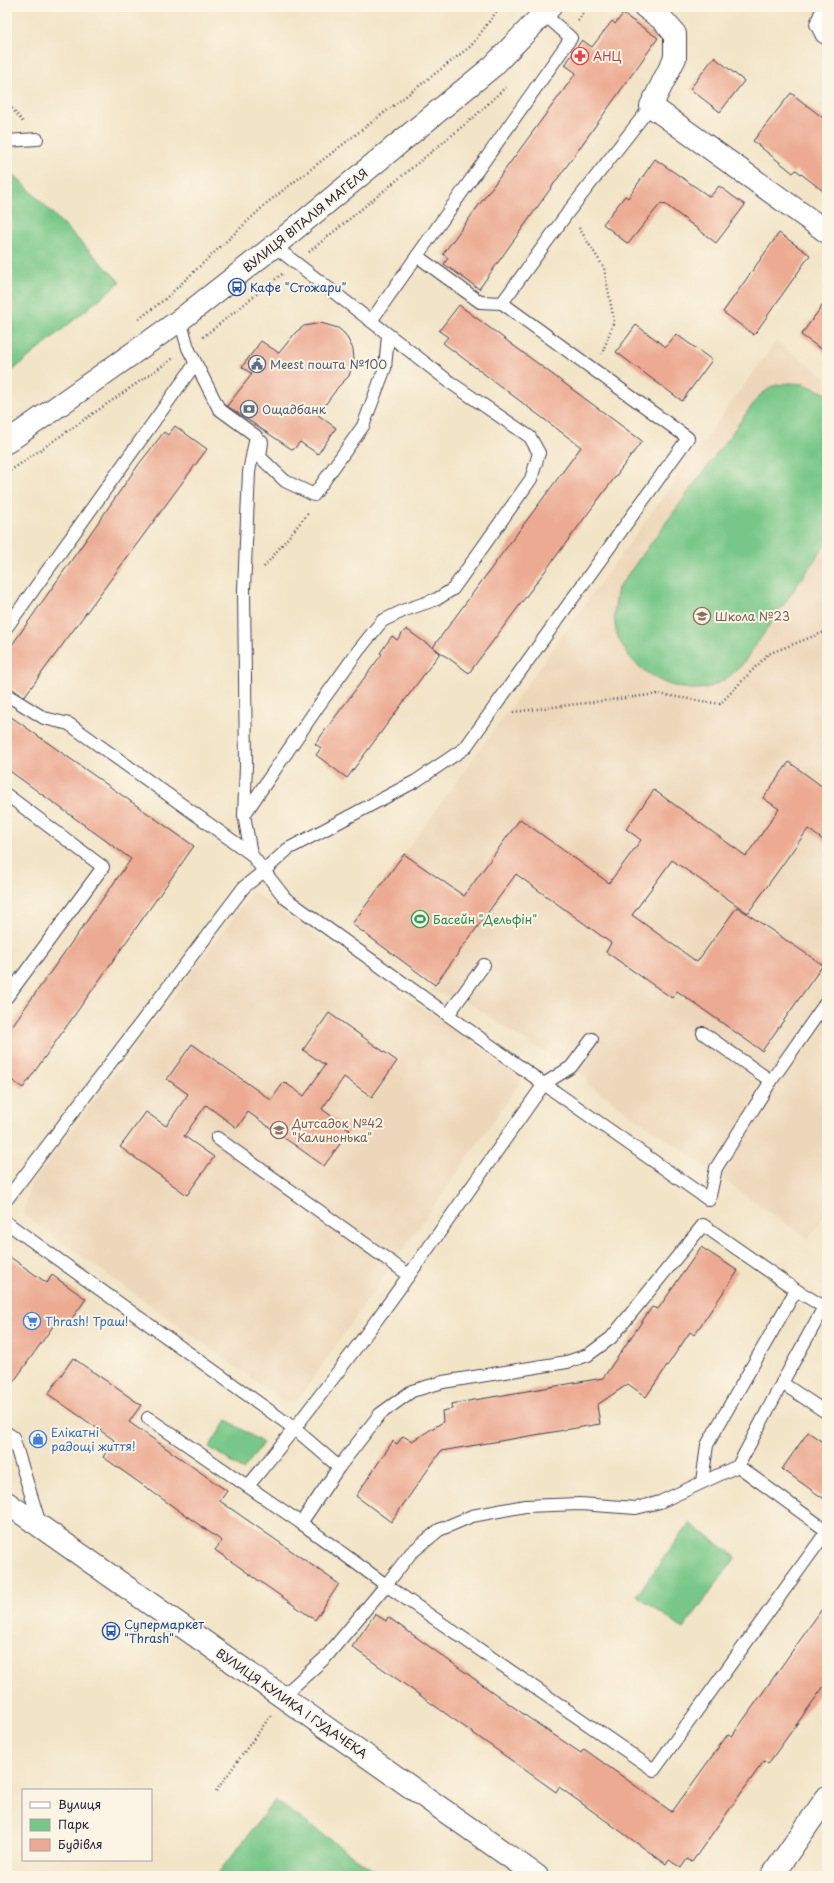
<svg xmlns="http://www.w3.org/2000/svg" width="834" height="1883" viewBox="0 0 834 1883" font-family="'Playpen Sans',sans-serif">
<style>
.built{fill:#edd7ba}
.green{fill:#78c788;stroke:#4d7462}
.building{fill:#ecaa93}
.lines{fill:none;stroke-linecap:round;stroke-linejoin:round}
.service-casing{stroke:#413f50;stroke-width:14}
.minor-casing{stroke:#413f50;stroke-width:24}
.secondary-casing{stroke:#413f50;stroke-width:24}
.path{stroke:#413f50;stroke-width:2.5;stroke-dasharray:1 3;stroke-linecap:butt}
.service{stroke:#fff;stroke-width:12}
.minor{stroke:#fff;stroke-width:22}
.secondary{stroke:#fff;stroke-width:22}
.labels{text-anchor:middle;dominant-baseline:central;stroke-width:4;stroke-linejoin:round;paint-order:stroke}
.health-label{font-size:12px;fill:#be3a42;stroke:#fcf5e5;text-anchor:start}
.street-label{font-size:12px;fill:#22223b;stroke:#fcf5e5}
.transit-label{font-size:12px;fill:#164399;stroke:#fcf5e5;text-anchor:start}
.service-label{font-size:12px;fill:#4e5e75;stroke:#fcf5e5;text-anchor:start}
.education-label{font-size:12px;fill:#785e54;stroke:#fcf5e5;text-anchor:start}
.leisure-label{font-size:12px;fill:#27864d;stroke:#fcf5e5;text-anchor:start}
.shop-label{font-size:12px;fill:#366cbe;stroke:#fcf5e5;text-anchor:start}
</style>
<rect width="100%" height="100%" fill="#fcf5e5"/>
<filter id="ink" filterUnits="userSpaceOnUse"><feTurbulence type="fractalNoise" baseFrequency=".025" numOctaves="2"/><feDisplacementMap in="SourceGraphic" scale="8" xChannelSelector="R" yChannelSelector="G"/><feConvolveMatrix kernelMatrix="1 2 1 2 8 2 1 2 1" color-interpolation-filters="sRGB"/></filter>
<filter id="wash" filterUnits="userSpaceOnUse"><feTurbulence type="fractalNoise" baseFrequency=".012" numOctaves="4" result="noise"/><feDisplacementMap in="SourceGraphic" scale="16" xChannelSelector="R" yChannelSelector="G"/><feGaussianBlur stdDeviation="0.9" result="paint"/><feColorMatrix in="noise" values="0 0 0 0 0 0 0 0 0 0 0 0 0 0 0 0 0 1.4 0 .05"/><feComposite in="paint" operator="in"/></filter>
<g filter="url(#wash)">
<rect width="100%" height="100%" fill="#f2e4c7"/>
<!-- built -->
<g class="built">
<polygon points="776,341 827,378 827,1212 808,1239 588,1084 586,1077 571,1067 556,1058 553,1059 466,1001 430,991 453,960 464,896 404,854"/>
<polygon points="253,892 524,1077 297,1401 288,1404 23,1214 31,1184"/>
</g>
<!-- green -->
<g class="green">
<polygon points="7,167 120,282 7,375"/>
<path d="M789,383L804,384L827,394V542L742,665C732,674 722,683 709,687C672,698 620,664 615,625C613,613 616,600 618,588L759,396L773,386Z"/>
<polygon points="227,1420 263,1443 243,1470 209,1447"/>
<polygon points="689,1523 736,1557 683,1629 637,1595"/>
<polygon points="275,1800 381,1876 216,1876"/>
</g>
<g id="blocks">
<!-- building -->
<g class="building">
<polygon points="623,14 658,38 479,289 444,264 448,258 443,254 576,73 565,65 582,40 592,47 612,21 615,24"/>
<polygon points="714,57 744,81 720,112 690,89"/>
<polygon points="791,93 827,121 827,194 796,170 793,173 753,141"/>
<polygon points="655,159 710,197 719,186 745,205 716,243 665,204 664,205 661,203 628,244 603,224 625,196 628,198"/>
<polygon points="779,233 810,255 754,335 723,312"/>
<polygon points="827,299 827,353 801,335"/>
<polygon points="459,305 642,441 469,673 433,647 581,447 443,343 448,337 439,331"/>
<polygon points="321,323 338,328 345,334 353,349 354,359 349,376 338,387 318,415 336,428 318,454 300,442 293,450 227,406 252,374 242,367 261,341 279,353 296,332 304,326"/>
<polygon points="636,325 666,347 676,334 712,360 682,401 616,352"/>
<polygon points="175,426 207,449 24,697 7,685 7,652 139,464 164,432 168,435"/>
<polygon points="406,629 440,653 347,778 316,755 321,748 315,744 382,654 380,653 392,636 397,640"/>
<polygon points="7,714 194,846 23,1088 7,1077 7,1033 131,859 7,769"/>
<polygon points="789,762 827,790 827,843 808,829 748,913 672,860 632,915 697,962 737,907 823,965 762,1051 677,991 672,998 606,952 611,943 516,874 435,985 352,924 404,854 464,896 520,819 609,883 641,840 626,829 654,790 746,856 779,809 763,798"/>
<polygon points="329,1013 397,1061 372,1097 344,1077 322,1109 350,1130 324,1166 248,1112 237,1128 206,1105 184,1136 214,1157 187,1195 120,1147 146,1112 166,1126 188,1094 167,1079 192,1044 271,1100 284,1082 304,1096 325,1065 303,1050"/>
<polygon points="701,1247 738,1271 694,1335 690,1332 646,1397 628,1384 597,1405 600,1424 441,1451 391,1522 356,1496 393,1441 397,1444 403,1436 412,1441 443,1422 442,1411 452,1409 451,1404 603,1378 652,1307 658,1309"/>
<polygon points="7,1255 47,1283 52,1275 86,1299 68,1324 59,1318 7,1391"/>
<polygon points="73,1358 141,1405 129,1422 227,1491 220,1501 339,1584 315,1620 215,1550 222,1541 103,1457 114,1440 48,1394"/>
<polygon points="808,1432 827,1445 827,1501 782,1469"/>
<polygon points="827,1602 827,1682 768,1764 764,1761 692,1862 687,1859 681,1868 669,1860 666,1864 559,1787 556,1792 352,1647 375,1614 386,1621 388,1617 536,1723 581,1753 584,1749 672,1812 728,1734 732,1736"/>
</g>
</g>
</g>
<g filter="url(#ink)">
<use href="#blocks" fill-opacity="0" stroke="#413f50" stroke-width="1"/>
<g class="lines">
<defs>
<g id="service">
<polyline points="823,7 816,24 822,36 827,39"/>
<polyline points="7,141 37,139"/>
<polyline points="417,256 571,38 544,14"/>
<polyline points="371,321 417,256 480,302 502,303"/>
<polyline points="262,442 260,457 285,481 314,495 363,426 385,368 388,335"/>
<polyline points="7,627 195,364"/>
<polyline points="7,695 44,718 69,724 251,854"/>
<polyline points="7,795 103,867 7,997"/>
<polyline points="244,815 317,708 358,651 382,621 405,610 437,599 453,589 531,479 539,453 530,437 451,383 274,246"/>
<polyline points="448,1015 484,965"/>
<polyline points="703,1033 771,1081"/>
<polyline points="592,1039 571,1067 544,1084 709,1200 716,1168 771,1081 827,1001"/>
<polyline points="217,1138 409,1275"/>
<polyline points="7,1199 244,887 264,871 251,854 244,815 246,766 244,590 249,472 256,436 219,409 188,348 180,320"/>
<polyline points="7,1223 295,1429 339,1467"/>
<polyline points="148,1418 301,1523 386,1585 326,1657 283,1696"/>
<polyline points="7,1433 13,1437 40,1524"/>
<polyline points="738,1466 827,1531 654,1770 386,1585 411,1553 439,1530 472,1516 525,1506 580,1504 636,1508 660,1502 738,1466 782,1383 827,1413"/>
<polyline points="702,1482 707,1445 796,1290"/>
<path d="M248,1486C354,1358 448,1220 544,1084L285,898L264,871L288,849L416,781L465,748L688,438L502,303L569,211L651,106"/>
<polyline points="301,1523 339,1467 380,1414 412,1391 443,1382 567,1362 588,1355 611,1338 703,1225 796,1290 824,1307 782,1383"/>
</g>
<g id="minor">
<polyline points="645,7 663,20 675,34 675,58 651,106 827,232"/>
<polyline points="7,442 180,320 274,246 493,66 550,7"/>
<polyline points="772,1876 827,1797"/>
</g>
<polyline id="secondary" points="7,1503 537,1876"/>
</defs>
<!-- service casing -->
<use href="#service" class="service-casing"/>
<!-- minor casing -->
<use href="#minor" class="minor-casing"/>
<!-- secondary casing -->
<use href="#secondary" class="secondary-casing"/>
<!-- path -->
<g class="path">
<polyline points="578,21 587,7"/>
<polyline points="7,102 23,122"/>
<polyline points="579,228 604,268 614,321 602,354"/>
<polyline points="309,252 474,117 506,87"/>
<polyline points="139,319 165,299 268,202 471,46 500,7"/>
<polyline points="203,337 282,274"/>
<polyline points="7,473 175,357"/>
<polyline points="264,567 309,512"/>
<polyline points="513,712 658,694 720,704 768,654 827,631"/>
<polyline points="216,1791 271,1715"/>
</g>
<!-- service -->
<use href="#service" class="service"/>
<!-- minor -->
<use href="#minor" class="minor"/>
<!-- secondary -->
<use href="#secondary" class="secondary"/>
</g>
</g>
<!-- icons -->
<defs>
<symbol id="pharmacy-ring" viewBox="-11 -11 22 22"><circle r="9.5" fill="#fcf5e5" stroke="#e0444e" stroke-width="1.5"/><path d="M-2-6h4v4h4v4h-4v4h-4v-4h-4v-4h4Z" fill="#e0444e"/></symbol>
<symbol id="bus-ring" viewBox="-11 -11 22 22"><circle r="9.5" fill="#fcf5e5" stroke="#1a4fb4" stroke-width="1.5"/><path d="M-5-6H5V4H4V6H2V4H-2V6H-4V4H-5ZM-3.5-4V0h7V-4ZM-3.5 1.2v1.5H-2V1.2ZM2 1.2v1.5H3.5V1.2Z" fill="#1a4fb4"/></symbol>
<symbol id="civic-ring" viewBox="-11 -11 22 22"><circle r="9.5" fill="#fcf5e5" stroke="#5c6f8a" stroke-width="1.5"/><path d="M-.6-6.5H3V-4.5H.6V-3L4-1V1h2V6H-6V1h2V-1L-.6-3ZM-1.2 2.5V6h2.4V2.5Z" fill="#5c6f8a"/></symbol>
<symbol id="bank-ring" viewBox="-11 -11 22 22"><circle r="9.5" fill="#fcf5e5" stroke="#5c6f8a" stroke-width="1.5"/><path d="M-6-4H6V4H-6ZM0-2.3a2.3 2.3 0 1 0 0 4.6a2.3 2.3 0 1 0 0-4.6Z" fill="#5c6f8a"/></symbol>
<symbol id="school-ring" viewBox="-11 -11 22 22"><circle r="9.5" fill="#fcf5e5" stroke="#8d6e63" stroke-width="1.5"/><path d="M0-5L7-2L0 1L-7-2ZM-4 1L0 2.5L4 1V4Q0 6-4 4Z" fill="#8d6e63"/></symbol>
<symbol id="stadium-ring" viewBox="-11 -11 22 22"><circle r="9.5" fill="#fcf5e5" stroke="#2e9e5b" stroke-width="1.5"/><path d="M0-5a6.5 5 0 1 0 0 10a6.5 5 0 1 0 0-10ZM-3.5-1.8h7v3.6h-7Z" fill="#2e9e5b"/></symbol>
<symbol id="supermarket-ring" viewBox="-11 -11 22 22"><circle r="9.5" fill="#fcf5e5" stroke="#3f7fe0" stroke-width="1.5"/><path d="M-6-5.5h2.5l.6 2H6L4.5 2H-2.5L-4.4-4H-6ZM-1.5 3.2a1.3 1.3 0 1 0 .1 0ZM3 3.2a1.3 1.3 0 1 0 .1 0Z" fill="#3f7fe0"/></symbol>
<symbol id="shop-ring" viewBox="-11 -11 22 22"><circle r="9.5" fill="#fcf5e5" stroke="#3f7fe0" stroke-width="1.5"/><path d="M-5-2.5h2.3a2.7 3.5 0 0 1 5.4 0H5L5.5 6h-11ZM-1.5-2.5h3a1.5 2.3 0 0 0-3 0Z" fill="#3f7fe0"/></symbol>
</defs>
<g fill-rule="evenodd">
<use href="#pharmacy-ring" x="570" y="46" width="20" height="20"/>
<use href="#bus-ring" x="227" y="277" width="20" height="20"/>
<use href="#civic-ring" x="247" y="354" width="20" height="20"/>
<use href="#bank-ring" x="239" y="399" width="20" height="20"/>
<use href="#school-ring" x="692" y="606" width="20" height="20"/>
<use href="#stadium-ring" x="410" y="909" width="20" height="20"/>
<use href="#school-ring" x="269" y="1120" width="20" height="20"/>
<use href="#supermarket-ring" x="22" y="1311" width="20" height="20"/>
<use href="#shop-ring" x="28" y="1429" width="20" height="20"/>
<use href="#bus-ring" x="101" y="1621" width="20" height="20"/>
</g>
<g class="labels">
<!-- health labels -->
<g class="health-label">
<text x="593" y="56">АНЦ</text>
</g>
<!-- street labels -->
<g class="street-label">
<text transform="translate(305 220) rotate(-39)">ВУЛИЦЯ ВІТАЛІЯ МАГЕЛЯ</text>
<text transform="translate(292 1703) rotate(35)">ВУЛИЦЯ КУЛИКА І ГУДАЧЕКА</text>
</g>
<!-- transit labels -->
<g class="transit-label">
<text x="250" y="287">Кафе "Стожари"</text>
<text x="124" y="1624">Супермаркет<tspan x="124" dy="14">"Thrash"</tspan></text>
</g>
<!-- service labels -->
<g class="service-label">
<text x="270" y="364">Meest пошта №100</text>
<text x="262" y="409">Ощадбанк</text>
</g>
<!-- education labels -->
<g class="education-label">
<text x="715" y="616">Школа №23</text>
<text x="292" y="1123">Дитсадок №42<tspan x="292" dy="14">"Калинонька"</tspan></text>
</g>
<!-- leisure labels -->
<g class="leisure-label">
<text x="433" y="919">Басейн "Дельфін"</text>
</g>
<!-- shop labels -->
<g class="shop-label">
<text x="45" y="1321">Thrash! Траш!</text>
<text x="51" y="1432">Елікатні<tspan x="51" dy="14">радощі життя!</tspan></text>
</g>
</g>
<!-- margin -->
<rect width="834" height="1883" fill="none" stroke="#fcf5e5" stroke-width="24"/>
<!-- legend -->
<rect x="22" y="1789" width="130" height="72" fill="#fcf5e5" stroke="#a5a1a1"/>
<rect x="30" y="1802" width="20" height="6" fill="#ffffff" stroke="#a5a1a1"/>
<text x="58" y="1809" font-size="12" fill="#22223b">Вулиця</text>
<rect x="30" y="1819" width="20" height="12" fill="#78c788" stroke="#a5a1a1"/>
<text x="58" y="1829" font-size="12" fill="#22223b">Парк</text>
<rect x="30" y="1839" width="20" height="12" fill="#ecaa93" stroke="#a5a1a1"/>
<text x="58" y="1849" font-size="12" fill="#22223b">Будівля</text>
</svg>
